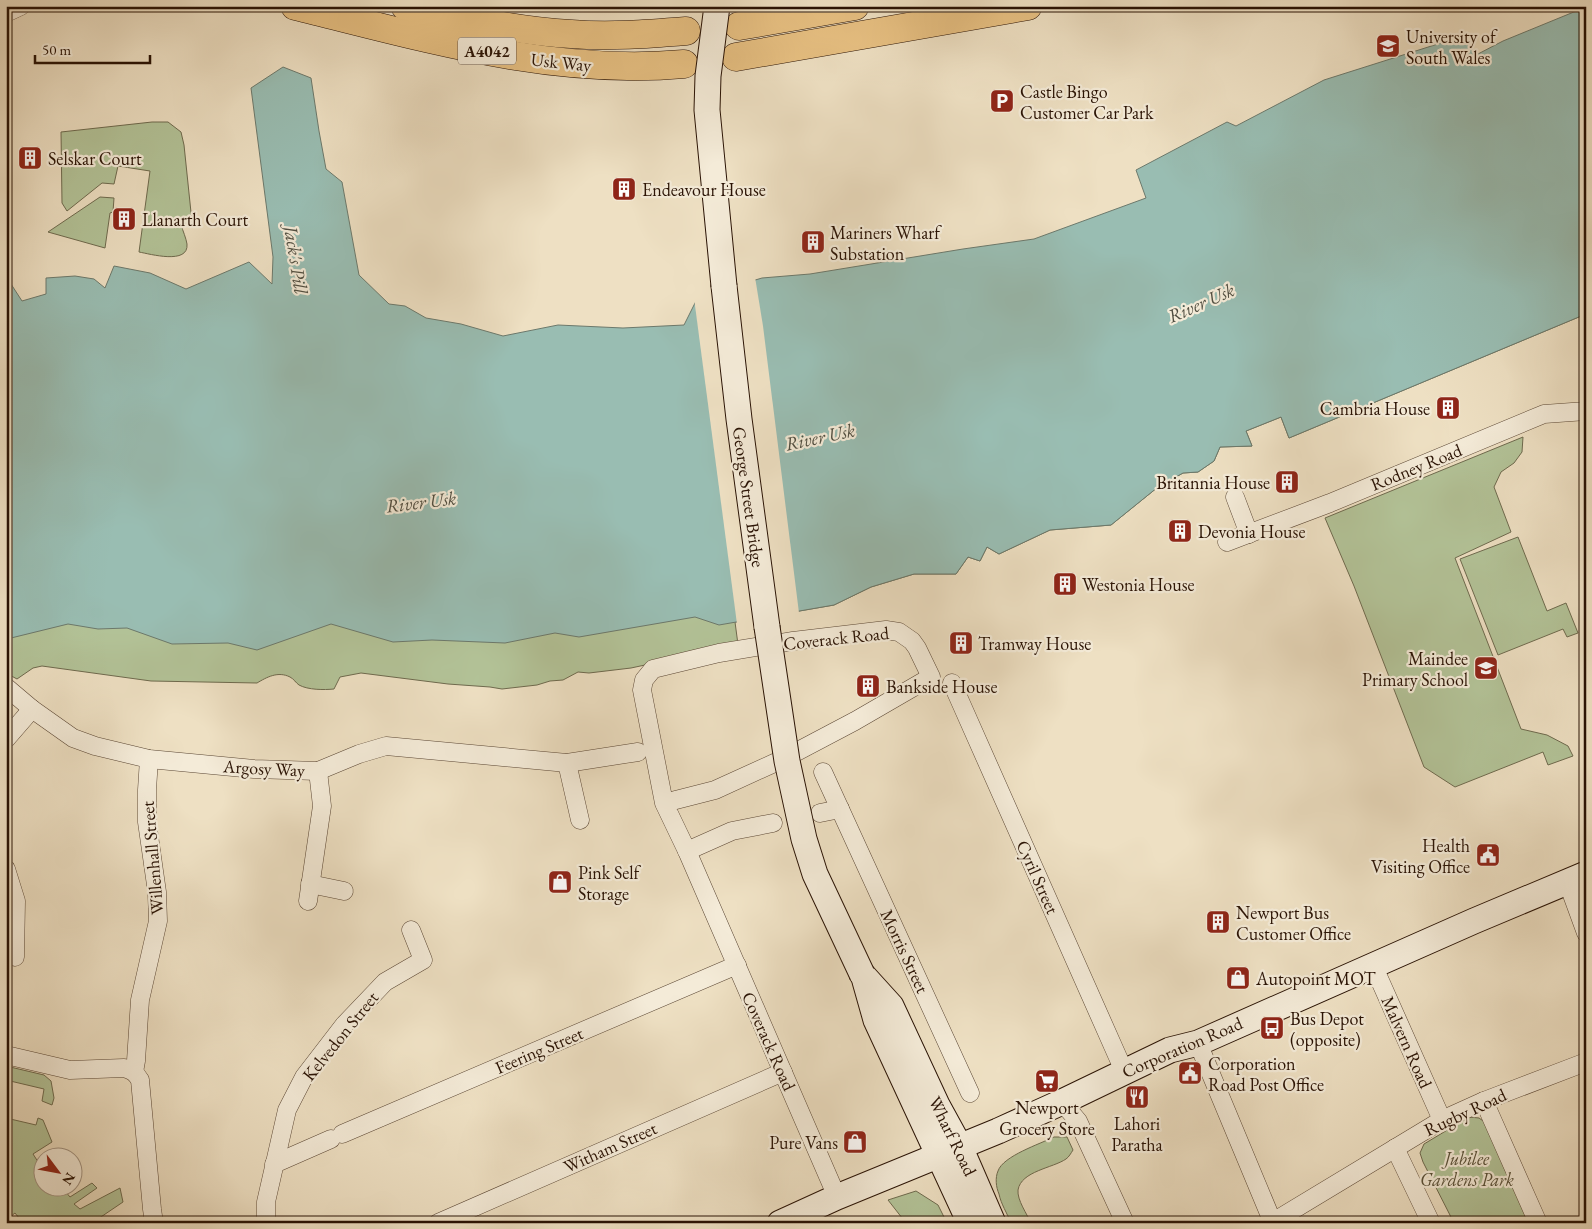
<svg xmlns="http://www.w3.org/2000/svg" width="1592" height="1229" viewBox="0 0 1592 1229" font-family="'EB Garamond',serif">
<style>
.green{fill:#b3c398;stroke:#6e6a4e}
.water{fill:#99bdb2;stroke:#6c796c}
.pier{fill:#eee0c3}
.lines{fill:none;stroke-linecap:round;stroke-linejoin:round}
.street-casing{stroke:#5a4634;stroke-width:19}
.secondary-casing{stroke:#291204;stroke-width:27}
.primary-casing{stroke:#291204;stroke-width:29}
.street{stroke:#f4ebd8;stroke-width:18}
.secondary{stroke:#f4ebd8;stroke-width:25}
.primary{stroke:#e7c082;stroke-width:28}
.secondary-bridge-casing{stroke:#291204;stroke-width:27;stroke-linecap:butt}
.secondary-bridge{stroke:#f4ebd8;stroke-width:25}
.labels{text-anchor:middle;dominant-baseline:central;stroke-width:4.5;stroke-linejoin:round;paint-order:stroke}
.shield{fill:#f4ebd8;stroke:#665344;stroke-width:1}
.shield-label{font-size:16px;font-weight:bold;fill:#291204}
.poi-label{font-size:18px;fill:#291204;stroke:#f4ebd8;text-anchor:start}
.street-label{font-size:18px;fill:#291204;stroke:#f4ebd8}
.park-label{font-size:18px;font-style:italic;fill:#595038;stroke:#f4ebd8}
.water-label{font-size:19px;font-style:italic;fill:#504e41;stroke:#f4ebd8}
</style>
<rect width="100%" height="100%" fill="#eee0c3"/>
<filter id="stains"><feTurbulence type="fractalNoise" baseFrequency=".004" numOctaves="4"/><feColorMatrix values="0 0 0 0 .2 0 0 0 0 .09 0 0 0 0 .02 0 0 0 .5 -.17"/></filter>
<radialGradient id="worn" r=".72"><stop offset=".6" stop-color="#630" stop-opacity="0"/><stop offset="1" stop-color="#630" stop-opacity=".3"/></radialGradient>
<!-- green -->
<g class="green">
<path d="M152,122H168L181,132L184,145L192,222L181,225C183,231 186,238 187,244C189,265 150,254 139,252L150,171L118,166L114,184L102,183L67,211L62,203L61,132Z"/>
<polygon points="100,197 114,198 113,212 110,213 105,248 48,232"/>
<path d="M1586,314L1289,438L1281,417L1246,431L1252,446L1220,447L1214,461L1198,472L1183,473L1158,487L1111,525L1050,530L999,554L987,547L980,561L968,557L956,574H914L871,587L834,605L735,622L739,652L659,662L631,668L589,673L578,672L563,680L550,681L537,685L502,689L490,687L448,684L361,673L340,677L334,689C324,690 308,690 299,685C296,683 294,679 290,677C278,671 267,677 257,683L151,681L42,666L33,668L17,679L6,673V566Z"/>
<polygon points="1523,437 1522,452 1514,463 1501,472 1494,487 1511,532 1455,558 1521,729 1547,735 1568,746 1573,756 1548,765 1543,752 1455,787 1424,767 1354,586 1325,518"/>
<polygon points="1518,537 1547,611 1566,603 1578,633 1567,637 1563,629 1498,655 1460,559"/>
<polygon points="6,1066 44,1075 51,1081 54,1098 52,1105 42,1101 44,1089 6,1080"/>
<polygon points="1469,1117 1479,1118 1486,1123 1532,1223 1454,1223 1423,1162 1420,1153 1424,1144"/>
<polygon points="6,1118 36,1125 38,1118 43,1120 52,1142 33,1154 42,1168 42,1186 55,1187 60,1193 65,1191 70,1197 92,1183 97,1188 74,1204 80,1209 120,1188 123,1202 92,1223 23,1223 15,1213 6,1220"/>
<path d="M1054,1137H1067L1073,1150C1071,1153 1069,1157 1066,1159C1053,1168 1021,1171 1018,1190C1017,1200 1027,1214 1031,1223H1011C1007,1213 1001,1204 999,1194C996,1187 995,1178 998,1171C1003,1156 1040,1144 1054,1137Z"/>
<polygon points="916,1191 938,1205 947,1223 906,1223 888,1200"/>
</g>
<!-- water -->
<polygon class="water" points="1586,7 1586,314 1289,438 1281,417 1246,431 1252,446 1220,447 1214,461 1198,472 1183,473 1158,487 1111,525 1050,530 999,554 987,547 980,561 968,557 956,574 914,574 871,587 834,605 719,625 695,617 579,637 555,633 505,643 432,640 393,642 331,624 257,650 228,643 172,644 127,628 98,629 68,624 11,638 6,637 6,285 11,284 22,301 46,294 46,278 75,276 94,279 105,288 114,266 150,273 186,289 249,262 272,284 273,257 251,88 283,67 311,78 319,131 326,169 342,182 359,275 389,304 405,306 426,318 461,324 503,336 558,325 623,328 684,325 698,297 762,278 810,274 963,249 1034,239 1146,198 1136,170 1227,122 1236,126 1324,80 1463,36 1476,55 1503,41"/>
<!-- pier -->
<polygon class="pier" points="755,277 763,326 799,613 737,624 694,298 697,295"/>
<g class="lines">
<defs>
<g id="street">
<polyline points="6,13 21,6"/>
<polyline points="1235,497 1249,534"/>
<polyline points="1227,542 1330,503 1544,414 1586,411"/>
<polyline points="952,683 1124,1071"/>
<polyline points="6,687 32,709 73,738 95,746 149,759 254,769 318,771 359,754 386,746 567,763 638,752"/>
<polyline points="6,739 32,709"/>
<polyline points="567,763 580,820"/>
<polyline points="823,772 970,1093"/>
<polyline points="664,803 715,790 783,759 855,721 931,677 917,648 912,641 899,632 886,630 793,641 719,653 653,669 644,680 642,690 664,803 687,851 837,1197"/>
<polyline points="820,813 840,809"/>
<polyline points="687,851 732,831 773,823"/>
<polyline points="6,869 16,901 15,957"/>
<polyline points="1567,881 1586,933"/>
<polyline points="310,884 344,891"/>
<polyline points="308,901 322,806 318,771"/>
<polyline points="1373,965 1442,1120"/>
<polyline points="1198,1043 1273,1223"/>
<path d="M6,1055L70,1070L124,1068C132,1070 136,1073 140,1080L152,1209L154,1223"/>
<polyline points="134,1072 136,1061 140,1000 158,921 157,892 147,822 147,790 149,759"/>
<polyline points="1484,1101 1538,1223"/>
<polyline points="1062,1102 1078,1121 1125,1223"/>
<polyline points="342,1134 737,965"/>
<polyline points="1395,1148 1431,1223"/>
<polyline points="274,1164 331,1139"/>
<polyline points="1273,1222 1442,1120 1484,1101 1586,1062"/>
<polyline points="266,1223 266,1202 287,1110 304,1077 344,1025 385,982 423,960 411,930"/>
<polyline points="438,1223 783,1072"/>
</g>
<g id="secondary">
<polyline points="724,286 739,419 767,627"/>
<polyline points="862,974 891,1006 937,1105 960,1147 993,1223"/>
<polyline points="865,981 876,1020 970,1223"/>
<polyline points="780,1223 837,1197 998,1131 1062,1102 1170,1050 1198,1043 1474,921 1586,874"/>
</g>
<g id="primary">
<path d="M295,6C422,37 551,76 684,64"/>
<path d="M405,6C460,18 515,31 571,34C609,37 648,34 686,31"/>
<polyline points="739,26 855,6"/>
<polyline points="736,57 1028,6"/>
</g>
</defs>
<!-- street casing -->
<use href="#street" class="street-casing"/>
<!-- secondary casing -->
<use href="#secondary" class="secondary-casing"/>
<!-- primary casing -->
<use href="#primary" class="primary-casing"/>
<!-- street -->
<use href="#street" class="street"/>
<!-- secondary -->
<use href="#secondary" class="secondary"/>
<!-- primary -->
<use href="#primary" class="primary"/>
<defs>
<g id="secondary-bridge">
<polyline points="717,6 708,76 707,110 724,286"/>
<polyline points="767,627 787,761 804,839 815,874 862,974"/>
</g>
</defs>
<!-- secondary-bridge casing -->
<use href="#secondary-bridge" class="secondary-bridge-casing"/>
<!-- secondary-bridge -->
<use href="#secondary-bridge" class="secondary-bridge"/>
</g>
<!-- icons -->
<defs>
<symbol id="university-square" viewBox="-11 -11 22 22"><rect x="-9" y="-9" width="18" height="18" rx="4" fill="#8f2418" stroke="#f4ebd8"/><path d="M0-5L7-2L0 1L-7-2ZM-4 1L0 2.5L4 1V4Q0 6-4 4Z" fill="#fff"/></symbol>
<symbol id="parking-square" viewBox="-11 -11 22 22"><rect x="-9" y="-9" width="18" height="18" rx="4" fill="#8f2418" stroke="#f4ebd8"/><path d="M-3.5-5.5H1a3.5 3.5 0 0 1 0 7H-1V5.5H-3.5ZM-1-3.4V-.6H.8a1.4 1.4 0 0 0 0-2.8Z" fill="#fff"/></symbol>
<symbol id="building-square" viewBox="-11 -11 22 22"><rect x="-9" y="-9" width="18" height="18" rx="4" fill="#8f2418" stroke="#f4ebd8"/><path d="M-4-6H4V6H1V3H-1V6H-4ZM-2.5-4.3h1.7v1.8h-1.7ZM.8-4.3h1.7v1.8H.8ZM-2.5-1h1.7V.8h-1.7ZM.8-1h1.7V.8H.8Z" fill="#fff"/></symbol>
<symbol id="school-square" viewBox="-11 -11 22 22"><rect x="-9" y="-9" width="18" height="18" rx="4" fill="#8f2418" stroke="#f4ebd8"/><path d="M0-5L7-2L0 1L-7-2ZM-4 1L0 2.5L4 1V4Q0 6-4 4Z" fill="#fff"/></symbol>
<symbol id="civic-square" viewBox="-11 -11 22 22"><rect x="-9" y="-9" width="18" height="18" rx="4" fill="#8f2418" stroke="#f4ebd8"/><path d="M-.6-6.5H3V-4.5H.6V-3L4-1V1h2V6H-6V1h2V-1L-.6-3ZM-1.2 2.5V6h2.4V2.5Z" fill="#fff"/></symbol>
<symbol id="shop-square" viewBox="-11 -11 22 22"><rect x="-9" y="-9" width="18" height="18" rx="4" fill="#8f2418" stroke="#f4ebd8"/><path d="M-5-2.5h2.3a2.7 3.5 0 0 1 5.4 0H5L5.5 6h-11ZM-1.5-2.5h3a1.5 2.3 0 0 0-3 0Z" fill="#fff"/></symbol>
<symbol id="bus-square" viewBox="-11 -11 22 22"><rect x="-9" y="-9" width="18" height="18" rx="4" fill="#8f2418" stroke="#f4ebd8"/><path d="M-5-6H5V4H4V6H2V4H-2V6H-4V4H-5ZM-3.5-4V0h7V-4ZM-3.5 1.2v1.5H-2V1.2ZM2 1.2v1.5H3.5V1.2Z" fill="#fff"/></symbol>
<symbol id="supermarket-square" viewBox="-11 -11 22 22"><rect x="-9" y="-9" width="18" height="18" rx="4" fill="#8f2418" stroke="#f4ebd8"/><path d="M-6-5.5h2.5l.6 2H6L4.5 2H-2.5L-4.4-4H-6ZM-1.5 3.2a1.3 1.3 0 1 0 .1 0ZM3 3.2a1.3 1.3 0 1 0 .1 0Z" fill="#fff"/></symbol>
<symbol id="restaurant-square" viewBox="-11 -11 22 22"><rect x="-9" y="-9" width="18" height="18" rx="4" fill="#8f2418" stroke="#f4ebd8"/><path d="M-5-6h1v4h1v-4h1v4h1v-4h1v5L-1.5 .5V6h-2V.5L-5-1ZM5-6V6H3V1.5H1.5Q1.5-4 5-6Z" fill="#fff"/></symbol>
</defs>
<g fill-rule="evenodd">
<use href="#university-square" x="1374" y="32" width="28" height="28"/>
<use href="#parking-square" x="988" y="87" width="28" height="28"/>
<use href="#building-square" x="16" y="144" width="28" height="28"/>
<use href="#building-square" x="610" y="175" width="28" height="28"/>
<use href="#building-square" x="110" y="205" width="28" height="28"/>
<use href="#building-square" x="799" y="228" width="28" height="28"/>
<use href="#building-square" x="1434" y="394" width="28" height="28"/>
<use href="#building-square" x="1273" y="468" width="28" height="28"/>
<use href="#building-square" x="1166" y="517" width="28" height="28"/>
<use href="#building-square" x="1051" y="570" width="28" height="28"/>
<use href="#building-square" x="947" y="629" width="28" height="28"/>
<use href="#school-square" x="1472" y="654" width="28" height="28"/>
<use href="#building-square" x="854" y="672" width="28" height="28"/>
<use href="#civic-square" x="1474" y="841" width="28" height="28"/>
<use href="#shop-square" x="546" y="868" width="28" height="28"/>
<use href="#building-square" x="1204" y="908" width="28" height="28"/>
<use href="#shop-square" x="1224" y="964" width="28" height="28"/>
<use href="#bus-square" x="1258" y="1014" width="28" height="28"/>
<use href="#civic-square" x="1176" y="1059" width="28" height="28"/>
<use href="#supermarket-square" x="1033" y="1067" width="28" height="28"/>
<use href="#restaurant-square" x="1123" y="1083" width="28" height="28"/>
<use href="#shop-square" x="841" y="1128" width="28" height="28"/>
</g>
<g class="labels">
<!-- shield labels -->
<rect class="shield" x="458" y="37.5" width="58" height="27" rx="4"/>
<g class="shield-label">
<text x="487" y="51">A4042</text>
</g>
<!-- poi labels -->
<g class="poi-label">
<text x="1406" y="36">University of<tspan x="1406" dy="21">South Wales</tspan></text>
<text x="1020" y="91">Castle Bingo<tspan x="1020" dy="21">Customer Car Park</tspan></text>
<text x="48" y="158">Selskar Court</text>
<text x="642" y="189">Endeavour House</text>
<text x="142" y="219">Llanarth Court</text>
<text x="830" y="232">Mariners Wharf<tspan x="830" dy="21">Substation</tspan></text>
<text x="1430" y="408" text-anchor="end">Cambria House</text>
<text x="1270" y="482" text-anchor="end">Britannia House</text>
<text x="1198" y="531">Devonia House</text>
<text x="1082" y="584">Westonia House</text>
<text x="978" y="643">Tramway House</text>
<text x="1468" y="658" text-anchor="end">Maindee<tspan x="1468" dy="21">Primary School</tspan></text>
<text x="886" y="686">Bankside House</text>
<text x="1470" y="845" text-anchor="end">Health<tspan x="1470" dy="21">Visiting Office</tspan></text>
<text x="578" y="872">Pink Self<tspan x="578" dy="21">Storage</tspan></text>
<text x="1236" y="912">Newport Bus<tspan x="1236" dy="21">Customer Office</tspan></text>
<text x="1256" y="978">Autopoint MOT</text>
<text x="1290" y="1018">Bus Depot<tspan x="1290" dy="21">(opposite)</tspan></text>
<text x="1208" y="1063">Corporation<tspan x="1208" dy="21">Road Post Office</tspan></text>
<text x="1047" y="1107" text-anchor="middle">Newport<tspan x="1047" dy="21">Grocery Store</tspan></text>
<text x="1137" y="1123" text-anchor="middle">Lahori<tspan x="1137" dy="21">Paratha</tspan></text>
<text x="838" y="1142" text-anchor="end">Pure Vans</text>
</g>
<!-- street labels -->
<g class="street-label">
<text transform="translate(561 62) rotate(6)">Usk Way</text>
<text transform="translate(1416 467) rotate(-22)">Rodney Road</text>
<text transform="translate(749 497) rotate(82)">George Street Bridge</text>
<text transform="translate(836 638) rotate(-6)">Coverack Road</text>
<text transform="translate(264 768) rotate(3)">Argosy Way</text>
<text transform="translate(152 858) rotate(-95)">Willenhall Street</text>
<text transform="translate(1038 877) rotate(66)">Cyril Street</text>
<text transform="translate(905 951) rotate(65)">Morris Street</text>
<text transform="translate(340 1036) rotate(-51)">Kelvedon Street</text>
<text transform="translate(769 1041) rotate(66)">Coverack Road</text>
<text transform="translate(1407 1042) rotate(66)">Malvern Road</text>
<text transform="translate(1182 1047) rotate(-23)">Corporation Road</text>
<text transform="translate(539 1050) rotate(-23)">Feering Street</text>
<text transform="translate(1465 1112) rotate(-25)">Rugby Road</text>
<text transform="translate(953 1136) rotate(64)">Wharf Road</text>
<text transform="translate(610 1147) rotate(-24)">Witham Street</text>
</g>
<!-- park labels -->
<g class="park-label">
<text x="1467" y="1158">Jubilee<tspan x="1467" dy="21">Gardens Park</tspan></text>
</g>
<!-- water labels -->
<g class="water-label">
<text transform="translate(296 260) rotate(81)">Jack's Pill</text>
<text transform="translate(1201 303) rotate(-24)">River Usk</text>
<text transform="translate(820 437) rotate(-12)">River Usk</text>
<text transform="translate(421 502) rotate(-7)">River Usk</text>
</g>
</g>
<!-- margin -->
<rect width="1592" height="1229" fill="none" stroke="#eee0c3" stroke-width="25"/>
<rect x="8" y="8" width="1577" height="1214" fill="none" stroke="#291204" stroke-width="2.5"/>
<rect x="12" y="12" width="1567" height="1204" fill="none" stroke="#291204"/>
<!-- north arrow -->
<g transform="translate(58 1172) rotate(122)"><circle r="24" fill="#f4ebd8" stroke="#a39483"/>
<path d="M0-4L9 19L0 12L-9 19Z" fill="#8f2418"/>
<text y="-8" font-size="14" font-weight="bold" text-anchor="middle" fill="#291204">N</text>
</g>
<!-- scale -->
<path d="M35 55v8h115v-8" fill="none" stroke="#291204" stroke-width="2.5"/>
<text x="42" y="55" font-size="15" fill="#291204" stroke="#f4ebd8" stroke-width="4" paint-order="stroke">50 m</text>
<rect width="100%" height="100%" filter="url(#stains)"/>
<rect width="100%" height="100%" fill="url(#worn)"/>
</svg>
